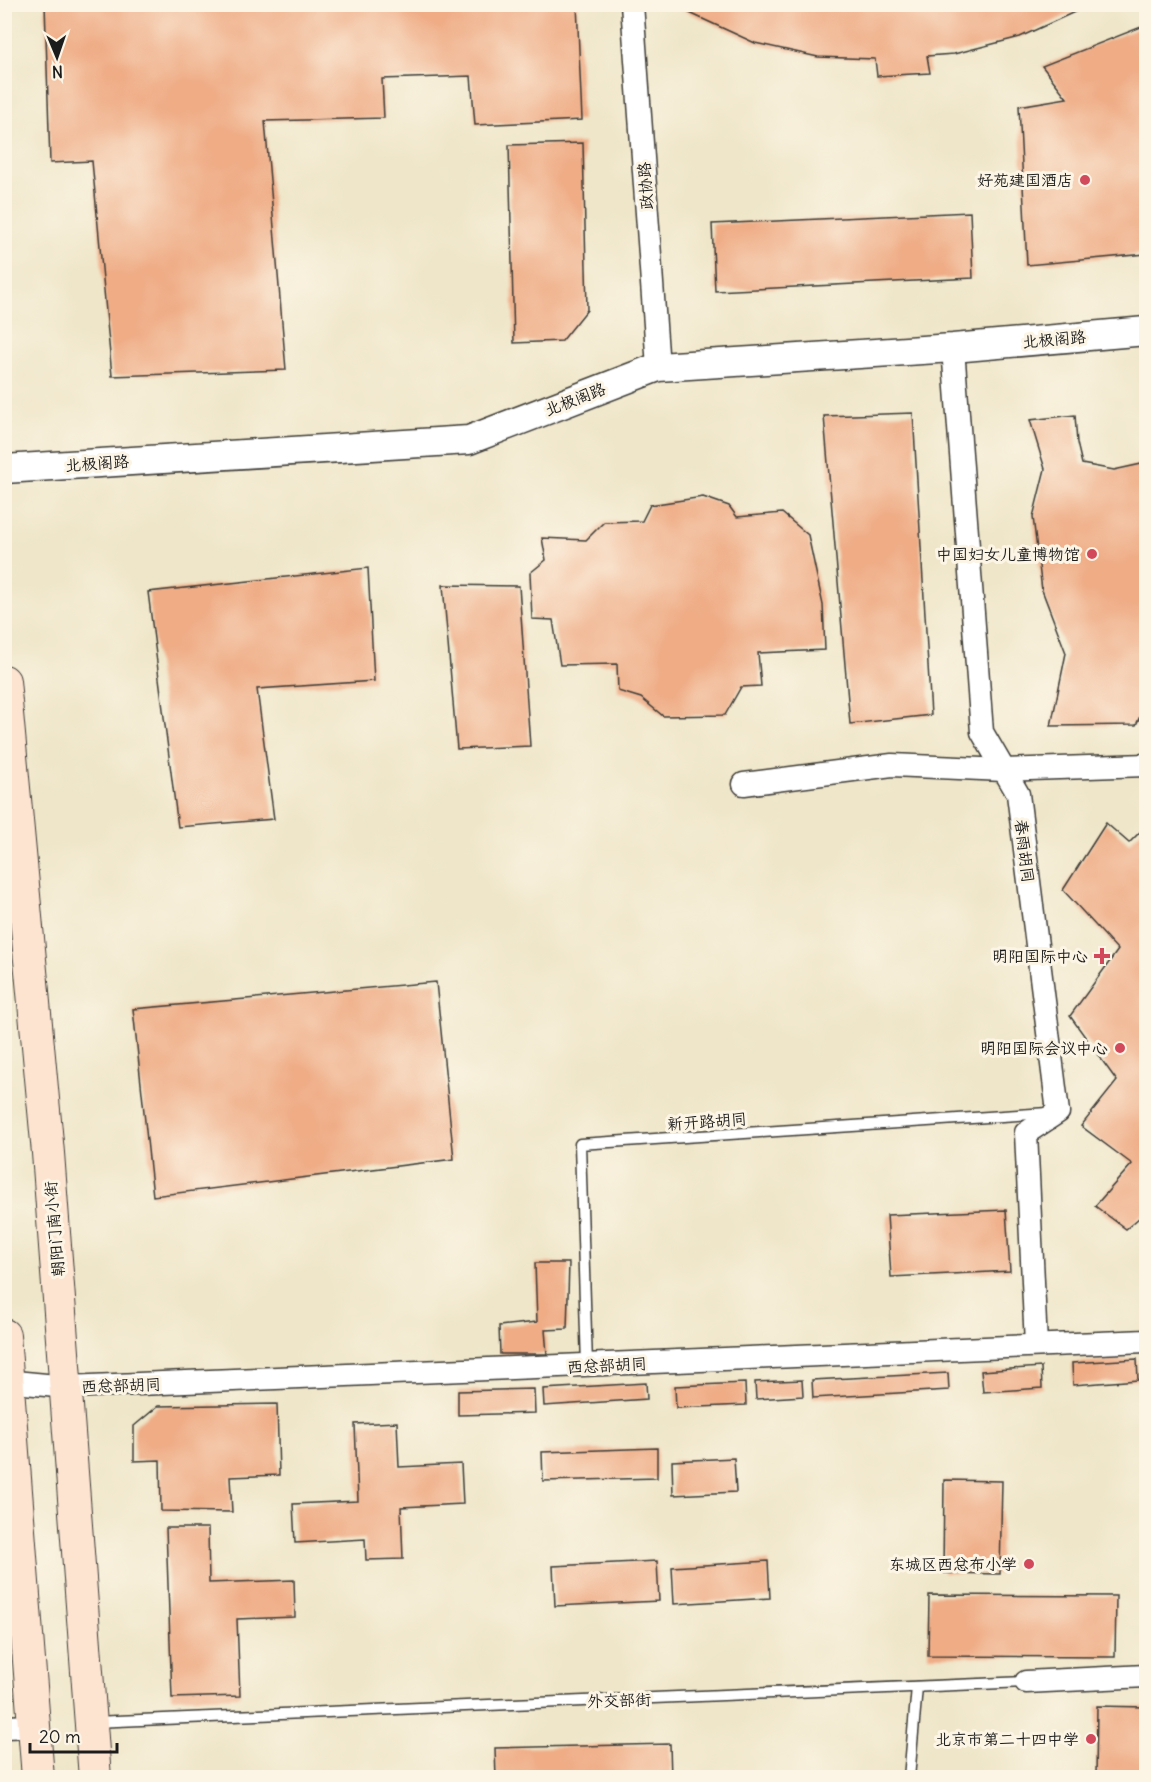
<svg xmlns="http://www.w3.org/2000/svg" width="1151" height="1782" viewBox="0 0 1151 1782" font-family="Delius,'LXGW WenKai TC',sans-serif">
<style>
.building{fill:#efac85}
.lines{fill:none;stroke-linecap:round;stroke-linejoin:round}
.service-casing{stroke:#3c3a36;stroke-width:13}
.minor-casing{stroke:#3c3a36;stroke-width:25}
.tertiary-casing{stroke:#3c3a36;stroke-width:31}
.secondary-casing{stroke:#3c3a36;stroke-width:34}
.service{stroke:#fff;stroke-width:10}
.minor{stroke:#fff;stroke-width:22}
.tertiary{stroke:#fff;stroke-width:28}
.secondary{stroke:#fde4d1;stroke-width:32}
.poi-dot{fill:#d1495b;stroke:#fcf5e5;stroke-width:2}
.labels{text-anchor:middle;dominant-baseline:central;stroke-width:6;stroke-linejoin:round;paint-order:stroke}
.poi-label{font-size:16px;fill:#1c1c1c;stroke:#fcf5e5;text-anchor:end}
.street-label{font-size:16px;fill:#1c1c1c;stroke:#fcf5e5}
</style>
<rect width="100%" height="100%" fill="#fcf5e5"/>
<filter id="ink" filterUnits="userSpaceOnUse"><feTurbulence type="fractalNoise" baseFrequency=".0167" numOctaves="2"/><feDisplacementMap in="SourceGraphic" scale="12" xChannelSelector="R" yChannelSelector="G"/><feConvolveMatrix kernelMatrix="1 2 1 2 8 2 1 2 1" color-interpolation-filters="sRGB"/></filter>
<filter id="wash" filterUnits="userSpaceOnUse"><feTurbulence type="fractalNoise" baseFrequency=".008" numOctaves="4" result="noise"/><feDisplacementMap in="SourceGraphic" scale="24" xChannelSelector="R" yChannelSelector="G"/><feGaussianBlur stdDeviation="1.35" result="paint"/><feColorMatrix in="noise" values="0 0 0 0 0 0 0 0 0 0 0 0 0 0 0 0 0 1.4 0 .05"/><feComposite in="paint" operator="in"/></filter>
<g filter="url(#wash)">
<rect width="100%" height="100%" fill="#efe6c9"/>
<g id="blocks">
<!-- building -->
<g class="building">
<polygon points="45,4 577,4 582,120 475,125 471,76 382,79 384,118 265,121 286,370 112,376 92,161 50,163"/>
<polygon points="683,4 1092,4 1020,37 954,54 927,56 930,73 877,76 875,59 818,57 755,43 681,9"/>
<polygon points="1146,25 1146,254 1027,265 1019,106 1067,98 1042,66"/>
<polygon points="583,143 587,310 562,341 514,343 509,145"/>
<polygon points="970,212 973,278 715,291 712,224"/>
<polygon points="913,413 931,715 850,724 824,416"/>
<polygon points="1075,415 1077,443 1082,464 1114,470 1146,463 1146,703 1136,725 1051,726 1066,653 1042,590 1033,517 1045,469 1030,420"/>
<polygon points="703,497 729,506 737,517 782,513 808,535 823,605 825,650 758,653 761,686 741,687 725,715 663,716 641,698 618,691 617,664 560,665 553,620 532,619 530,573 546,560 542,538 586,540 604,522 642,521 650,505"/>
<polygon points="368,568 374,681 257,689 274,819 178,827 148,592"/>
<polygon points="443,585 519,586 530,746 457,749"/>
<polygon points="1106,823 1129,843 1142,830 1146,832 1146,1212 1126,1229 1095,1206 1132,1164 1081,1126 1117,1081 1070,1016 1118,950 1063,890"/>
<polygon points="436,982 454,1159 153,1196 133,1009"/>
<polygon points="1006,1210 1010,1271 891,1277 887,1215"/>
<polygon points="535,1263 569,1263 567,1329 545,1330 547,1354 500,1354 499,1326 537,1322"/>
<polygon points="1137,1359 1138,1380 1073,1385 1072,1363"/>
<polygon points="1041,1367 1042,1388 983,1392 981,1371"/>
<polygon points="948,1373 949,1390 813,1398 812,1380"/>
<polygon points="802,1380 803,1396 756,1399 755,1382"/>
<polygon points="646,1383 647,1399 544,1406 543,1389"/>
<polygon points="745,1383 746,1405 676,1408 675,1386"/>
<polygon points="534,1389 535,1413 458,1415 458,1391"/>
<polygon points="277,1404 279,1475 230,1477 232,1512 161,1511 160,1460 134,1461 134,1426 158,1406"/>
<polygon points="397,1422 399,1467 461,1464 463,1504 401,1507 403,1559 366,1560 365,1539 295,1543 293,1504 358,1501 355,1424"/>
<polygon points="657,1448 657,1478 543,1481 542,1452"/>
<polygon points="734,1458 736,1492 673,1495 672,1461"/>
<polygon points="944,1480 1002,1481 1000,1574 943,1573"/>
<polygon points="166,1528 208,1528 209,1583 294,1580 295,1617 237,1619 240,1696 172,1698"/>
<polygon points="657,1561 659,1601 555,1606 553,1566"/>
<polygon points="768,1561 770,1598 674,1604 672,1567"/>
<polygon points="929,1595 1116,1596 1115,1657 928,1656"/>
<polygon points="1097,1706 1146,1707 1146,1778 1096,1778"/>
<polygon points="670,1744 671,1778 496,1778 495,1748"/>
</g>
</g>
</g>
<g filter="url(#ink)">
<use href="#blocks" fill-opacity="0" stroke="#3c3a36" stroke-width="1.5"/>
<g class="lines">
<defs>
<g id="service">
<polyline points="587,1365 580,1144 1048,1113"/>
<polyline points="94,1722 1026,1682"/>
<polyline points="909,1778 917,1687"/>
</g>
<g id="minor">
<polyline points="632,4 658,367"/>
<polyline points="953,348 982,732 1018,794 1058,1112 1026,1133 1036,1345"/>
<polyline points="744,784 892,765 1004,770 1146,765"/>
<polyline points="4,1381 67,1387 1146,1341"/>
<polyline points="1026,1682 1146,1676"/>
<polyline points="4,1727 34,1726"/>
</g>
<polyline id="tertiary" points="4,469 469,440 658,367 953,348 1146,331"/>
<g id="secondary">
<polyline points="4,681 48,1153 95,1778"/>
<polyline points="4,1335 38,1778"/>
</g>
</defs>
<!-- service casing -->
<use href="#service" class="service-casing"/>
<!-- minor casing -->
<use href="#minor" class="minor-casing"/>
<!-- tertiary casing -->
<use href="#tertiary" class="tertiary-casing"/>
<!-- secondary casing -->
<use href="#secondary" class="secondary-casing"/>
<!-- service -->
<use href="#service" class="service"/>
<!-- minor -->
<use href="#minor" class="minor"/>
<!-- tertiary -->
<use href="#tertiary" class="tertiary"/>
<!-- secondary -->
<use href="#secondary" class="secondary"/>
</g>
</g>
<!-- markers -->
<g class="poi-dot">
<circle cx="1085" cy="180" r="6"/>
<circle cx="1092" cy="554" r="6"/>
<path d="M1099 947h6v6h6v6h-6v6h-6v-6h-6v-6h6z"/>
<circle cx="1120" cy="1048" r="6"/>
<circle cx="1029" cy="1564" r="6"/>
<circle cx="1091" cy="1739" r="6"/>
</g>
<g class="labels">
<!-- poi labels -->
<g class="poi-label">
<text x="1073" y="180">好苑建国酒店</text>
<text x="1080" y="554">中国妇女儿童博物馆</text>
<text x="1088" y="956">明阳国际中心</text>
<text x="1108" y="1048">明阳国际会议中心</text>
<text x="1017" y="1564">东城区西总布小学</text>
<text x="1079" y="1739">北京市第二十四中学</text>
</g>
<!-- street labels -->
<g class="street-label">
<text transform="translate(645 186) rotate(-94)">政协路</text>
<text transform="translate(1054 339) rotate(-5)">北极阁路</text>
<text transform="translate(575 399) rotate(-21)">北极阁路</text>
<text transform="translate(97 463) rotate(-4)">北极阁路</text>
<text transform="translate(1025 851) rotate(83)">春雨胡同</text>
<text transform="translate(707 1121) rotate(-4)">新开路胡同</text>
<text transform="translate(54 1229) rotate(-95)">朝阳门南小街</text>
<text transform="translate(607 1365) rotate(-3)">西总部胡同</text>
<text transform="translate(121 1385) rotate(-2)">西总部胡同</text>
<text transform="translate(619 1700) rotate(-2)">外交部街</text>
</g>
</g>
<!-- margin -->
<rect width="1151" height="1782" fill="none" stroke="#fcf5e5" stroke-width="24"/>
<!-- north arrow -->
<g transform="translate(57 57) rotate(178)" stroke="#fcf5e5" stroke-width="4.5" paint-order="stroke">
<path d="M0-4.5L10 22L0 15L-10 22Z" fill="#1c1c1c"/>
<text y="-9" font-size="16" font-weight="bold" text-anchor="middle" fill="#1c1c1c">N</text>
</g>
<!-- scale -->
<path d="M30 1743v9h87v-9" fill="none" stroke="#1c1c1c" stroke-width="3"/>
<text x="39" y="1743" font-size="18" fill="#1c1c1c" stroke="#fcf5e5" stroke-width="4.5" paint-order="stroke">20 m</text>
</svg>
